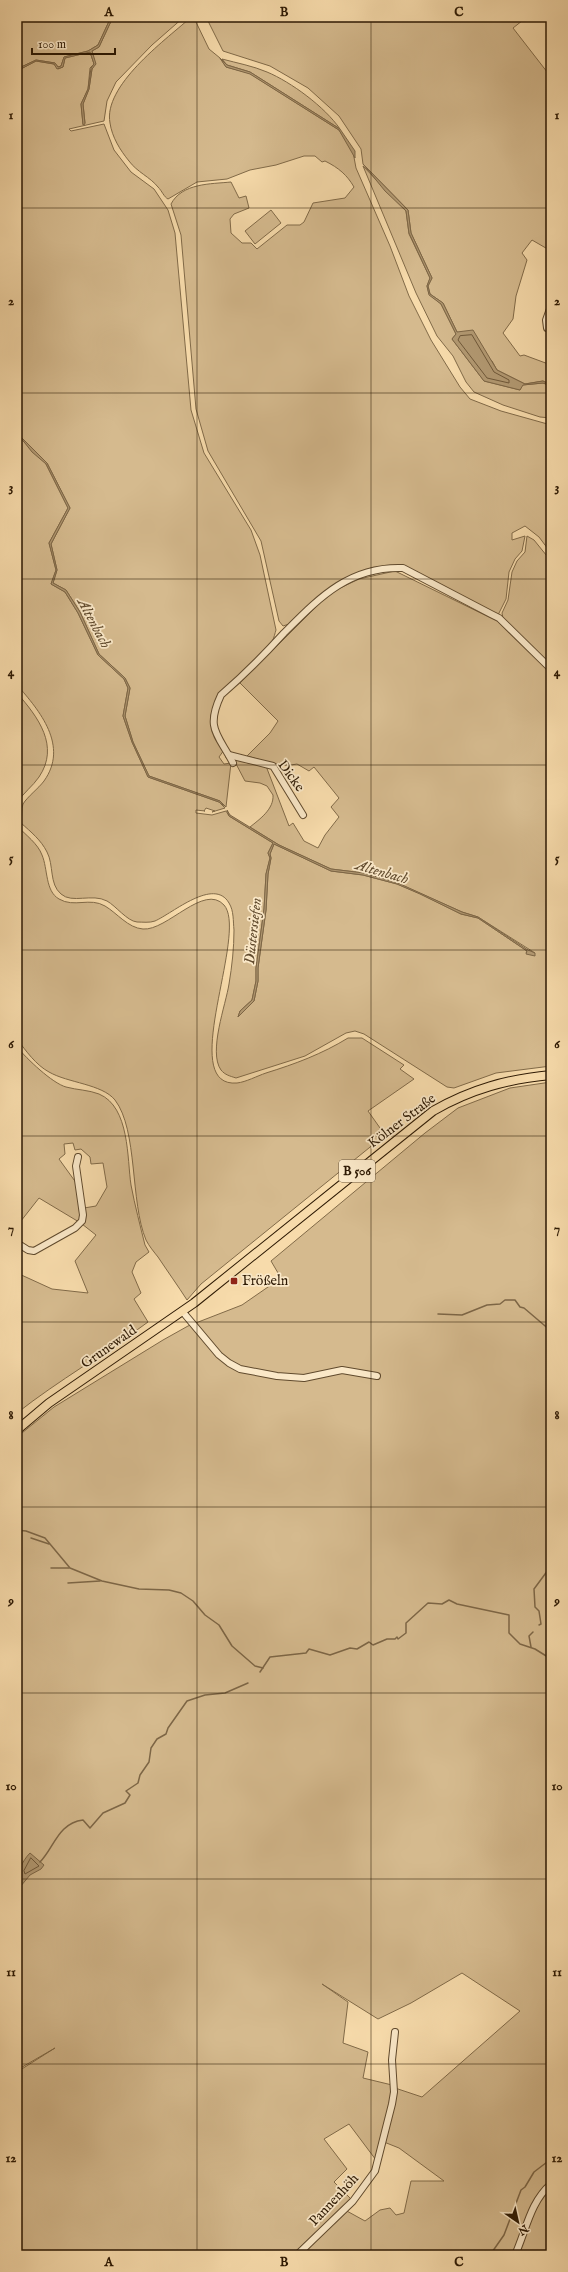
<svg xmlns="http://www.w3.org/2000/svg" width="568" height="2272" viewBox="0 0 568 2272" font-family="'IM FELL English',serif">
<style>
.green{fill:#d5ba8e;stroke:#816a48}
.water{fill:#b29972;stroke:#7d6646}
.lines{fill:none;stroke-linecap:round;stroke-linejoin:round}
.shore{stroke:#70593a;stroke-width:1}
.stream{stroke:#7d6646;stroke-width:1.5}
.minor-casing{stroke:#604a2d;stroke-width:8}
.major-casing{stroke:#2d1903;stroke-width:10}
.minor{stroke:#fae8c8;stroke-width:6}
.major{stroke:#f7dbab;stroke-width:8}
.grid{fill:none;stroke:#2d1903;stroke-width:1;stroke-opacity:0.55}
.poi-dot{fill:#8f2418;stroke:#fae8c8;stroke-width:1.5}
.labels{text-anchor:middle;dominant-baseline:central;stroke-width:3.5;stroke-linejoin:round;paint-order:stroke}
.shield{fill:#fae8c8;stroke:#6a573e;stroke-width:1}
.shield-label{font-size:13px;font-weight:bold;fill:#2d1903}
.street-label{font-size:14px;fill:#2d1903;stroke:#fae8c8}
.poi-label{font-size:14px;fill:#2d1903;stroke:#fae8c8;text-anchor:start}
.water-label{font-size:15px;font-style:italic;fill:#624c2f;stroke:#fae8c8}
.neatline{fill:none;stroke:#2d1903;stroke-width:1.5}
.grid-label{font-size:13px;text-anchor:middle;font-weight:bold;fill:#2d1903}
</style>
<rect width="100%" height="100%" fill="#f7dbab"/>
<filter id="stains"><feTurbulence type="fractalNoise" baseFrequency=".005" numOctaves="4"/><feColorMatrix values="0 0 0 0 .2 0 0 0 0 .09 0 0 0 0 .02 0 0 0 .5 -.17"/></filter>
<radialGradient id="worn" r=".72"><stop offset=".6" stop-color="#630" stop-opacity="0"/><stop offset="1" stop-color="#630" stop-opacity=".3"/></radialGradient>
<!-- green -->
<g class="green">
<polygon points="17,17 111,17 98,45 88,51 64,57 61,66 58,67 55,63 36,60 17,69"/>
<path d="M113,17H184L152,45L116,82L107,101L104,121L69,129L71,131L104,124L114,150L131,172L154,189L168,210L175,233L191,410L204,453L251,530L260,555L276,630C275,633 274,638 272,642C258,662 208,694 211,721C212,731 220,742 224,750L219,757L224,764L231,763L226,807L220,801L149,776L133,742L125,716L130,688L125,678L99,654L80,612L66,590L53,583L57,570L51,544L70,508L47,463L17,433V71L36,61L54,64L58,69L63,67L65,58L90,52L94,64L90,68L88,89L81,104L83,124L85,123L83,104L89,89L92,69L95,64L92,51L99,47Z"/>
<polygon points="206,17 527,17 513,28 551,77 551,251 532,240 522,253 527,260 516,296 513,319 503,333 520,356 524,355 551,365 551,384 543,381 525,384 497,370 492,361 457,332 443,303 430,294 428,286 432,278 411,233 408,210 363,164 361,149 339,116 308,88 270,66 223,51"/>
<path d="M189,19L195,20L209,49L220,58L226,67L249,73L339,130L353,152L356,168L390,246L409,296L431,340L460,387L470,399L501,411L551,425V553L539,537L525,526L512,533V540L525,536L522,551L515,559L509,572L506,599L498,615L406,567C393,564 383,566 370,569C334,580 315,598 289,624L283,626L279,621L261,541L208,451L196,409L181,235L171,204C182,183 211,184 231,182L239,198L246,196L249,208L234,214L230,219L231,233L242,243H251L257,249L287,225H300L304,222L313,203L345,198L354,187C347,175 339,168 325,161L322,162L315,156H304L276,165L250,170L227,179L197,182L168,199C164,197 162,191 158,187C150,177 137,172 129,161C120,150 112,137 110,123C103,86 164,41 189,19Z"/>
<path d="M222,59C237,63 253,66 267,72C291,82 325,107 340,129L250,72L227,65Z"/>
<polygon points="363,166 406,211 409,234 430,278 427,286 429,294 441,304 456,334 452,339 484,381 520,390 522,385 543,383 551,386 551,418 540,417 503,405 474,392 466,382 453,356 437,336 416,293"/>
<polygon points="271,210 281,223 255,244 245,231"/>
<path d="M17,435L46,464L68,508L49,543L56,570L51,584L65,592L78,613L98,655L124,679L128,688L123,716L132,742L148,777L219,802L225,808L212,812L215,811L206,808L204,811H205L196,810V813L212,815L226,811L229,816L273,843L268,853L270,858L266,874L264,909L256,968V981L252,1000L240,1011L238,1017L254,1001L258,981V968L266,910L268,874L271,858L270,854L274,844L331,871L363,875L397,884L421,894L461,914L478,918L527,951L526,953H535L478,917L462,912L397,883L364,873L331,869L279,845L250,827C260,819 274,809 273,795L267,786L260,783L245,781L234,760L236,758L248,763L266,766L289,826L293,823L304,841L318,848L325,835L339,817L331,807L339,798L314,767L309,771L297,764C282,768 262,760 247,756L270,733L278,721L240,683L322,601L336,590L359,579L395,571L499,622L551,672V1066L496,1073L454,1088L447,1087L364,1034L355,1031L346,1033L305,1056L236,1078C230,1076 225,1075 221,1070C208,1052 226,1004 229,984C232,966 234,948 234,930C233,921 234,911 229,903C214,877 173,913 155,921C150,923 142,922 137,922C127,921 116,906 107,901C92,893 72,904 61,894C49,884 54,865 47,852C41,840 31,832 21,823C22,817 21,809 23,804C28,796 38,789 44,781C69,746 40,711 17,685Z"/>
<polygon points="527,536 534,540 551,561 551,665 503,618 502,613 508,600 512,572 517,561 525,552"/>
<path d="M17,693C38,717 60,746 39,777C33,786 23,793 17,803Z"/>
<path d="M17,826C26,835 38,844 42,855C48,869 45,891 59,899C74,908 90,897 105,906C117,913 128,928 143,929C167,931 204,883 224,905C249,933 176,1088 237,1083C246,1082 257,1076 266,1073C295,1064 322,1054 348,1038H362L404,1065L400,1069L414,1079L368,1111L385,1135L201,1284L187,1300C178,1286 168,1272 158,1257C154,1252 149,1246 146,1240C130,1202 138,1130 115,1100C102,1084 68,1083 49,1072C36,1065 26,1051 17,1039Z"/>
<path d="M17,1047C27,1059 52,1083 66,1087C77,1090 89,1090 99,1094C130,1107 127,1159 131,1185C135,1206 140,1225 145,1245L149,1252L136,1262L132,1272L141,1293L134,1299L148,1322C105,1354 59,1380 17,1413V1273L52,1289L88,1293L75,1261L96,1235L82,1224L84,1208L96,1206L107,1187L103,1163L91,1164L90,1157L81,1149L75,1150L73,1143L64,1144L65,1154L59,1159L77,1184L80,1218L79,1222L39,1198L17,1226Z"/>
<polygon points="551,1082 551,2255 299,2255 345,2210 365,2221 380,2210 390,2208 396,2215 404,2213 411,2181 444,2181 399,2148 384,2142 395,2088 422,2097 520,2011 462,1973 411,2003 378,2019 322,1984 348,2002 343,2043 368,2052 363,2078 392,2085 392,2091 376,2160 349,2124 324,2139 347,2169 334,2182 352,2200 295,2255 17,2255 17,2072 55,2048 17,2070 17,1437 54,1407 163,1340 188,1326 242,1305 281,1278 271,1261 425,1133 458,1108 510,1088"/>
</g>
<!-- water -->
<g class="water">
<polygon points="111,17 113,17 99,47 92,51 96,64 92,69 89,89 83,104 85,124 83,125 81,104 88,89 91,68 94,64 90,52 65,58 63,67 57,69 54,64 36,61 17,71 17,69 36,60 55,63 58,67 61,66 64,57 88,51 98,45"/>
<polygon points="220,58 227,65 250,72 340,129 355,151 355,158 339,130 250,74 226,67"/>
<polygon points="363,164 408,210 411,233 432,278 428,286 430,294 443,303 457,332 473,330 497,370 525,384 543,381 551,386 543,383 523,385 520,390 484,381 452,339 456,334 441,304 429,295 427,286 430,278 409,233 406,211 385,191"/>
<polygon points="17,433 47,463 70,508 51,544 57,570 53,583 66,590 80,612 99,654 125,678 130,688 125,716 133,742 149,776 220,801 226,807 219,802 148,777 132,742 123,716 128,688 124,679 98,655 78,613 65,592 51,584 56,570 49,543 68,508 46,464 32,452"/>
<polygon points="227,810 230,815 279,845 331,869 364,873 398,883 462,912 478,917 528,950 535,953 535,956 526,954 527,951 478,918 461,914 420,894 397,884 363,875 331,871 274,844 270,854 271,858 268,874 266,910 258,968 258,981 254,1001 238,1017 240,1011 252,1000 256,981 256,968 264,909 266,874 270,858 268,853 273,843 229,816"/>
<path d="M30,1853L44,1865L41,1869L30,1875L20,1887L17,1885C17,1873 22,1861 30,1853Z"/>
</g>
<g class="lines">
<!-- shore -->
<g class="shore">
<polygon points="472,335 494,372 509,380 509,383 487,378 458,340 460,336"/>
<polygon points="31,1858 39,1866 25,1874 24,1871"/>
</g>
<!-- stream -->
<g class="stream">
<polyline points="438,1314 462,1315 487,1305 500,1304 505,1300 515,1300 520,1307 524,1308 551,1331"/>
<polyline points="17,1530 26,1531 45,1538 70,1568 102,1581 139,1589 169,1590 181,1593 193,1601 205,1615 219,1625 232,1646 255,1666 263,1668"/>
<polyline points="31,1538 49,1544"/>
<polyline points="51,1568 69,1568"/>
<polyline points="68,1583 100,1581"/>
<polyline points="539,1625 541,1624 539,1611 535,1607 534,1589 551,1566"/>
<polyline points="531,1647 529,1636 533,1632"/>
<polyline points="260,1672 270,1657 306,1653 309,1649 330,1655 350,1648 357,1649 369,1642 373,1645 387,1639 395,1639 397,1637 398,1639 406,1633 406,1623 428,1603 442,1604 449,1600 457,1604 509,1615 509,1633 520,1644 535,1649 551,1659"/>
<path d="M40,1862C54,1848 58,1823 83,1820L90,1828L103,1813L125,1803L130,1795L126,1791L138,1783L140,1775L149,1762L151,1748L157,1739L166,1734L168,1728L187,1701L205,1695L225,1693L248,1683"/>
<polyline points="17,1934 20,1927 20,1886"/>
<polyline points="490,2255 504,2235 521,2190 525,2187 534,2172 551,2159"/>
</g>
<defs>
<g id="minor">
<polyline points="547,328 546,320 551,306"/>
<polyline points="229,755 273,766 303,815"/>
<path d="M233,763C218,734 205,729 221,695C243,676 264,655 284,633C319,598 349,566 403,568L491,614L499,618L551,669"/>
<polyline points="17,1243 28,1250 34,1251 75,1228 82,1221 83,1215 76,1166 78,1157"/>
<polyline points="182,1311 219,1355 229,1363 240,1369 277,1376 304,1378 342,1370 377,1376"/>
<polyline points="297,2255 353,2201 375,2171 392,2104 394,2092 392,2060 395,2032"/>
<path d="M515,2255C526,2231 530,2202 551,2184"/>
</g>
<path id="major" d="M17,1430L49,1403L194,1303L433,1111C471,1089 508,1079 551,1075"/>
</defs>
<!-- minor casing -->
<use href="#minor" class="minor-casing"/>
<!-- major casing -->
<use href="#major" class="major-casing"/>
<!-- minor -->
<use href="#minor" class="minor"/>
<!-- major -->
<use href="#major" class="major"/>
</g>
<!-- grid -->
<path class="grid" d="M197,17V2255M371,17V2255M17,208H551M17,393H551M17,579H551M17,765H551M17,950H551M17,1136H551M17,1322H551M17,1507H551M17,1693H551M17,1879H551M17,2064H551"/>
<!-- markers -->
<rect class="poi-dot" x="230" y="1277" width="8" height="8" rx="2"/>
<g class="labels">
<!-- shield labels -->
<rect class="shield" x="339" y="1160" width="36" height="22" rx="3"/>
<g class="shield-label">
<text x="357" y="1171">B 506</text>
</g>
<!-- street labels -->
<g class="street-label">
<text transform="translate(291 776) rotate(54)">Dicke</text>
<text transform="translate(402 1121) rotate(-37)">Kölner Straße</text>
<text transform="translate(109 1347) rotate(-35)">Grunewald</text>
<text transform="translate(334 2200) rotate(-47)">Pannenhöh</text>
</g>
<!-- poi labels -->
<g class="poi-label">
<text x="242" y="1281">Frößeln</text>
</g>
<!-- water labels -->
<g class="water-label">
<text transform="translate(94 623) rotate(62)">Altenbach</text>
<text transform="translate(382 872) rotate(16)">Altenbach</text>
<text transform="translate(253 931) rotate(-84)">Düstersiefen</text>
</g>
</g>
<!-- margin -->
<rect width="568" height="2272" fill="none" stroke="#f7dbab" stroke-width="44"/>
<!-- north arrow -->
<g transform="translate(518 2222) rotate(146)" stroke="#fae8c8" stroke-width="3" paint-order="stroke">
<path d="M0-3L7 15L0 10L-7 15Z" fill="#2d1903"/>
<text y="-6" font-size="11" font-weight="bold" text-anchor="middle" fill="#2d1903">N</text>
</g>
<!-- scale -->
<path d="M32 48v6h83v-6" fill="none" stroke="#2d1903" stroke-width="2"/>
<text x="38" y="48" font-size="12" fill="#2d1903" stroke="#fae8c8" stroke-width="3" paint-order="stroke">100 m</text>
<rect x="22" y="22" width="524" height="2228" class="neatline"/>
<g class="grid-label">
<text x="109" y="16">A</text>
<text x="284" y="16">B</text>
<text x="459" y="16">C</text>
<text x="11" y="119">1</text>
<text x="557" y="119">1</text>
<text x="11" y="305">2</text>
<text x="557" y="305">2</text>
<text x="11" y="491">3</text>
<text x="557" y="491">3</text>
<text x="11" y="676">4</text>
<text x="557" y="676">4</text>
<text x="11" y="862">5</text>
<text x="557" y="862">5</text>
<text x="11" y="1048">6</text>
<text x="557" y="1048">6</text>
<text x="11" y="1233">7</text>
<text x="557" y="1233">7</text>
<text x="11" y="1419">8</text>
<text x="557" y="1419">8</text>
<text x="11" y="1605">9</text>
<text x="557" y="1605">9</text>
<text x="11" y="1790">10</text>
<text x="557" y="1790">10</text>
<text x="11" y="1976">11</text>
<text x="557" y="1976">11</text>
<text x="11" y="2162">12</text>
<text x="557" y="2162">12</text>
<text x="109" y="2266">A</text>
<text x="284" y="2266">B</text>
<text x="459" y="2266">C</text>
</g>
<rect width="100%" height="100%" filter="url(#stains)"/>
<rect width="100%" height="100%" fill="url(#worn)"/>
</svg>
